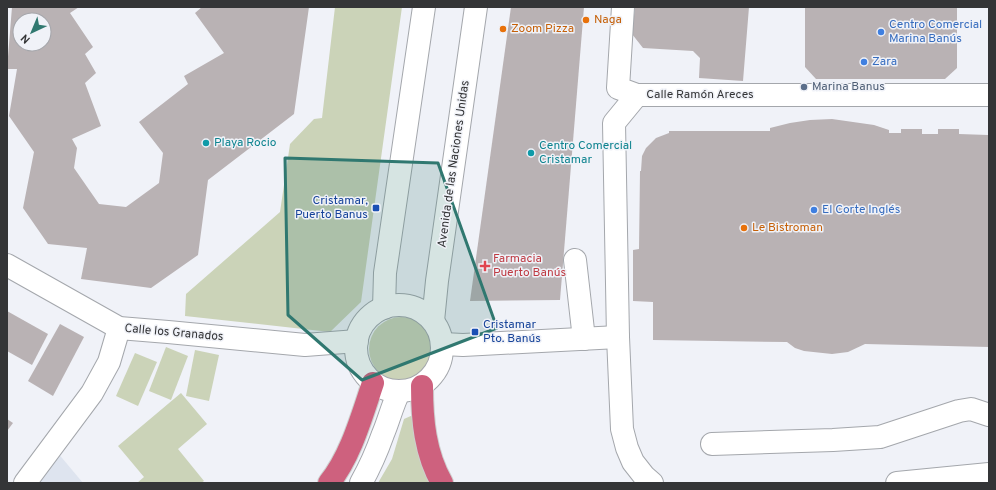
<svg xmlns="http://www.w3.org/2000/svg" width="996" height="490" viewBox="0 0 996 490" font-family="Overpass,sans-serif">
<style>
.built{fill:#dee4ef}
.green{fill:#cbd3b8}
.building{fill:#b9b2b4;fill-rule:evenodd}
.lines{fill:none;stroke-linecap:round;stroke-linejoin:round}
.minor-casing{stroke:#a4a7ac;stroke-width:24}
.highway-casing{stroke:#cecfcf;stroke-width:24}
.minor{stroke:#fff;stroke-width:22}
.highway{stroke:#ce617e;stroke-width:22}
.marked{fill:#307870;fill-opacity:0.2;stroke:#307870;stroke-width:3;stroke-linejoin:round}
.food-dot{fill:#e8710a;stroke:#f0f2f8;stroke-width:1.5}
.shop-dot{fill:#3f7fe0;stroke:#f0f2f8;stroke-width:1.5}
.service-dot{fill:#5c6f8a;stroke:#f0f2f8;stroke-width:1.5}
.culture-dot{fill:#0f9aa8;stroke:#f0f2f8;stroke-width:1.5}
.transit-dot{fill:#1a4fb4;stroke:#f0f2f8;stroke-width:1.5}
.health-dot{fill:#e0444e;stroke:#f0f2f8;stroke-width:1.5}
.labels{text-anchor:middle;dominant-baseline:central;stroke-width:3;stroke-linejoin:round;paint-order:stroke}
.food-label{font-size:12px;fill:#c56008;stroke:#f0f2f8;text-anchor:start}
.shop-label{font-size:12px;fill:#366cbe;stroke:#f0f2f8;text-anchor:start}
.service-label{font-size:12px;fill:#4e5e75;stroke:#f0f2f8;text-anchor:start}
.street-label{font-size:12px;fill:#343537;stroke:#f0f2f8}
.culture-label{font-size:12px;fill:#0d838f;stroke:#f0f2f8;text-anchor:start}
.transit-label{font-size:12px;fill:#164399;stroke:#f0f2f8;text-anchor:end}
.health-label{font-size:12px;fill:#be3a42;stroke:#f0f2f8;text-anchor:start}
</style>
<rect width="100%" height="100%" fill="#f0f2f8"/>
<!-- built -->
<polygon class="built" points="57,452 83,483 34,483"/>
<!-- green -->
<g class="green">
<polygon points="335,7 402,7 361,302 330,332 185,316 186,294 280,212 290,144 314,119 322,118"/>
<circle cx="401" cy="349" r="32"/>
<polygon points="166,347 188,356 171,400 149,391"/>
<polygon points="195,350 219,355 209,401 186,396"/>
<polygon points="135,353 157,362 138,406 116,396"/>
<polygon points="181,393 207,424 178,449 204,481 201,483 137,483 144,477 118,446"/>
<polygon points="413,415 436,483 378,483 392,459 404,419"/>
</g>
<!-- building -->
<g class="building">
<path d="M12,7H79L70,13L93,47L85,54L96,73L85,83L101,126L72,139L77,148L74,168L99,204L126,207L159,183L163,153L139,122L188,84L184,76L224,53L195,13L202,7H309L294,114L208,180L198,255L151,288L81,279L87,248L48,244L23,208L34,152L9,116L17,69H7ZM20,20H44V44H20Z"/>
<polygon points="511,7 584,7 560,300 470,301"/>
<polygon points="635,7 749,7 743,81 699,78 700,58 693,51 643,48 632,34"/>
<polygon points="805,7 957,7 957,68 945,79 816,79 805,67"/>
<polygon points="832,119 874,125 889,130 889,133 901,133 901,129 922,129 922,134 938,134 938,129 959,129 959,134 988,135 989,347 865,344 848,352 832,354 804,351 795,348 787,342 653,340 653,302 633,301 633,250 639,249 640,171 641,171 642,156 646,148 656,138 669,133 669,131 770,131 770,128 790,123 810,120"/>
<polygon points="7,311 48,334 32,365 7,351"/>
<polygon points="60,324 84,337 53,396 28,381"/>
<polygon points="7,419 13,423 7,431"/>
</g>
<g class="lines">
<defs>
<g id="minor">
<polyline points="623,7 618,88 637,95 989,95"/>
<polyline points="637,95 614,123 618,337 622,429 627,448 633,462 644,476 652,483"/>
<polyline points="575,260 584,339"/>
<polyline points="7,265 119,328 168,332 305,345 357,341"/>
<circle cx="399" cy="348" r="43"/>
<polyline points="384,308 385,273 424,7"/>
<polyline points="433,321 437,281 476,7"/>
<polyline points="443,344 463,345 618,337"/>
<polyline points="712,444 833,440 880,437 959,411 971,409 989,415"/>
<polyline points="25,483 92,393 109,362 119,328"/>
<path d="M361,483C370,467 377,451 383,434C389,420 392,406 399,392"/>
<polyline points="897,483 989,474"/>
</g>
<g id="highway">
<path d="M422,386C422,420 425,453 442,483"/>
<path d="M329,483C351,456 362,415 373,383"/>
</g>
</defs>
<!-- minor casing -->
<use href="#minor" class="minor-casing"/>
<!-- highway casing -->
<use href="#highway" class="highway-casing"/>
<!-- minor -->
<use href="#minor" class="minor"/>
<!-- highway -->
<use href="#highway" class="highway"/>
</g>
<!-- marked area -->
<path class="marked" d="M285,158L438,163L497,328L362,380L288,315Z"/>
<!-- markers -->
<g class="food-dot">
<circle cx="586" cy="20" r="4"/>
<circle cx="503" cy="29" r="4"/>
<circle cx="744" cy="228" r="4"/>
</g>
<g class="shop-dot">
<circle cx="881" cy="32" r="4"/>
<circle cx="864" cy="62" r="4"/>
<circle cx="814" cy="210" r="4"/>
</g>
<circle class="service-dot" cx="804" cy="87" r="4"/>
<g class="culture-dot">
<circle cx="206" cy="143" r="4"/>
<circle cx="531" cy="153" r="4"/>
</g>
<g class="transit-dot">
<rect x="372" y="204" width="8" height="8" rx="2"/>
<rect x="471" y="328" width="8" height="8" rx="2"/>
</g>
<path class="health-dot" d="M483 260h4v4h4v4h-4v4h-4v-4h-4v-4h4z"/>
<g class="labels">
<!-- food labels -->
<g class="food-label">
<text x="594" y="20">Naga</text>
<text x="511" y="29">Zoom Pizza</text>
<text x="752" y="228">Le Bistroman</text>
</g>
<!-- shop labels -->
<g class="shop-label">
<text x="889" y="25">Centro Comercial<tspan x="889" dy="14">Marina Banús</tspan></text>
<text x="872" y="62">Zara</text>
<text x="822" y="210">El Corte Inglés</text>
</g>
<!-- service labels -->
<g class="service-label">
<text x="812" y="87">Marina Banus</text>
</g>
<!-- street labels -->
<g class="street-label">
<text x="700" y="95">Calle Ramón Areces</text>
<text transform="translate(454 164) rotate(-82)">Avenida de las Naciones Unidas</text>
<text transform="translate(174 333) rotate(5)">Calle los Granados</text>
</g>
<!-- culture labels -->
<g class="culture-label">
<text x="214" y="143">Playa Rocio</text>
<text x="539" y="146">Centro Comercial<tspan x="539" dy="14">Cristamar</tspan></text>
</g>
<!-- transit labels -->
<g class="transit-label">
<text x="368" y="201">Cristamar,<tspan x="368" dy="14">Puerto Banus</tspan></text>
<text x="483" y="325" text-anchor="start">Cristamar<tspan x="483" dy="14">Pto. Banús</tspan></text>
</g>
<!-- health labels -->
<g class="health-label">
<text x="493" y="259">Farmacia<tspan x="493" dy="14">Puerto Banús</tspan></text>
</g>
</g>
<!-- border -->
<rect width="996" height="490" fill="none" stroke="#343537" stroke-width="16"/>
<!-- north arrow -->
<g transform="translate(32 32) rotate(224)"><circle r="19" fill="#f0f2f8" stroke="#a5a6ab"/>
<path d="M0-3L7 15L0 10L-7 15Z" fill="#307870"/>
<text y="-6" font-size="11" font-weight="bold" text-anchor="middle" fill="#343537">N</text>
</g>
</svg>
